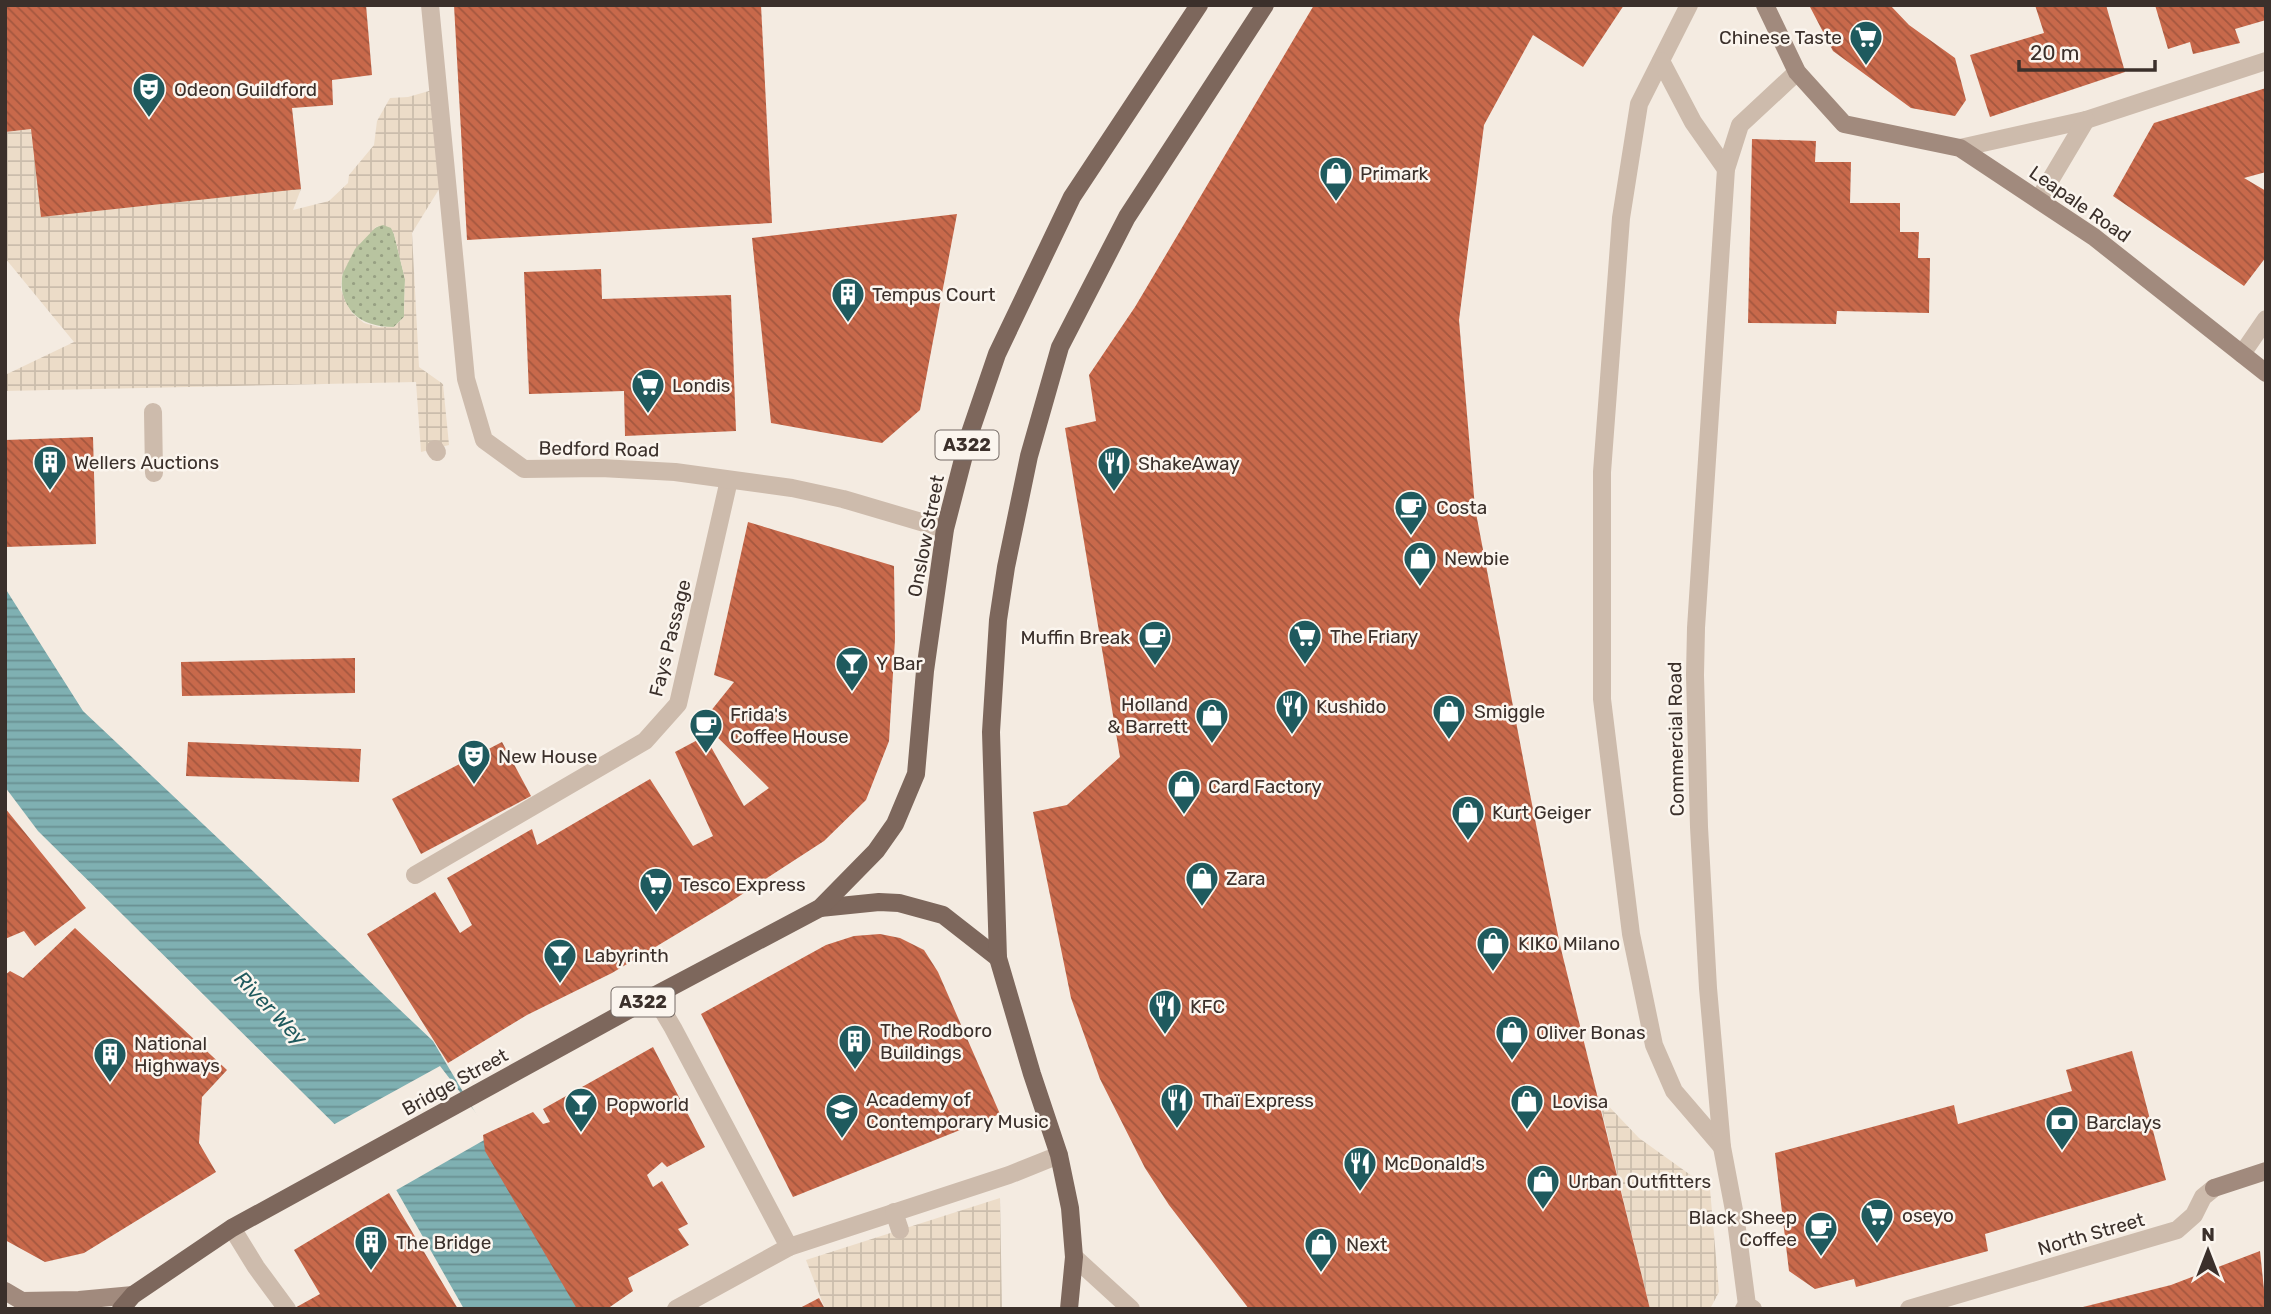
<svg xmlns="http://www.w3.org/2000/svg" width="2271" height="1314" viewBox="0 0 2271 1314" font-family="Rubik,sans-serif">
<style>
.green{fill:url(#green-dots)}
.plaza{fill:url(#plaza-grid);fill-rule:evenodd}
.water{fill:url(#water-rules)}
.pier{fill:#f4ebe1}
.building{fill:url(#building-back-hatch)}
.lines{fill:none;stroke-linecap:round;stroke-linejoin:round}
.lane{stroke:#cdbbac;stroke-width:18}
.street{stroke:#cdbbac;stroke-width:18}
.secondary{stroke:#a18a7d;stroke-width:18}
.primary{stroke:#7d675c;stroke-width:18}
.labels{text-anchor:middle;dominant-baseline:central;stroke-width:5;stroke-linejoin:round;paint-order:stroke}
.shield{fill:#fbf5ee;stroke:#756b66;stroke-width:2}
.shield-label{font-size:18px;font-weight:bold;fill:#3b302b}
.poi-label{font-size:19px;fill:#3b302b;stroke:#fbf5ee;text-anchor:start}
.street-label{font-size:19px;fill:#3b302b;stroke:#fbf5ee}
.water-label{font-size:21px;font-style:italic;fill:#1f5a5e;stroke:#fbf5ee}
</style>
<defs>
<pattern id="green-dots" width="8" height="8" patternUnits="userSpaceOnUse" patternTransform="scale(1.75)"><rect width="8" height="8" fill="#b8c4a0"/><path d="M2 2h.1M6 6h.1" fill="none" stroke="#97a083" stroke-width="1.8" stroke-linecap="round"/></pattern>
<pattern id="plaza-grid" width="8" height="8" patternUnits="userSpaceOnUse" patternTransform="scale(1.75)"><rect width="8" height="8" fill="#ecdcc8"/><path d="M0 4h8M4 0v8" fill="none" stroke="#cbbdac"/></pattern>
<pattern id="water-rules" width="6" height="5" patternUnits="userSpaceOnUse" patternTransform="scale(1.75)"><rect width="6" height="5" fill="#7fb0b2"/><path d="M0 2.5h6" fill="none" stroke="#699091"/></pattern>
<pattern id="building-back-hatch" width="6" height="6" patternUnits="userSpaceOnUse" patternTransform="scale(1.75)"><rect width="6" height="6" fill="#c8694b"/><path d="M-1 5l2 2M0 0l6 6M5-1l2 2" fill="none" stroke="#a4573f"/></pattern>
</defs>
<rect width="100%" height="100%" fill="#f4ebe1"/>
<!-- green -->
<path class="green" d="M383,224L391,227L394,234L405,279L404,317L394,327C320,327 332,245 383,224Z"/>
<!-- plaza -->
<g class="plaza">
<path d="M436,89L444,181L412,233L419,367L443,384L449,445L421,452L416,382L5,391V375L74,342L5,258V132L31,129L301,189L293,210L329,201L348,183L349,175L374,145L377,121L390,98L408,97ZM383,225L391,228L394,234L405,279L404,317L394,327H379L364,323L352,313L345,301L341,289L342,275L355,249L376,227Z"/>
<polygon points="1598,1095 1639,1138 1710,1189 1719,1292 1710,1309 1650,1309"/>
<polygon points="1000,1198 1002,1309 825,1309 806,1260"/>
</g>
<!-- water -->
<polygon class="water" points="5,588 83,711 433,1041 591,1309 464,1309 390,1179 38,831 5,787"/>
<!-- pier -->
<polygon class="pier" points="440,1066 493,1135 393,1192 387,1181 331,1126"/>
<!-- building -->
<g class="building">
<polygon points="5,5 366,5 372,75 332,80 333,105 292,108 301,189 41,217 31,129 5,132"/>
<polygon points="454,5 761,5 772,223 467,240"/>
<polygon points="1314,5 1624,5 1583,67 1533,35 1484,125 1459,320 1475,508 1527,779 1560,945 1650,1309 1249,1309 1169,1205 1145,1168 1100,1079 1071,998 1033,812 1067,805 1120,757 1065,428 1096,421 1089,375 1135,307"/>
<polygon points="1809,5 1890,5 1909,25 1955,58 1966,100 1955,116 1911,108 1833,51"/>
<polygon points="2035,5 2106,5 2125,72 1990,117 1970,55 2044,33"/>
<polygon points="2155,5 2266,5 2266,20 2235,29 2240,43 2193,54 2190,42 2168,49"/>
<polygon points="2266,88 2266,172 2244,178 2266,191 2266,257 2244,286 2113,196 2154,123"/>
<polygon points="1752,139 1816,141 1815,162 1851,162 1850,203 1900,203 1900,232 1919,232 1918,258 1930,258 1929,313 1837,311 1836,324 1748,323"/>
<polygon points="957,214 920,410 882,443 771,423 752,238"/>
<polygon points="601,269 602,299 731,295 736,431 625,436 624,391 529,394 524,272"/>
<polygon points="93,437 96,544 5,547 5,440"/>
<polygon points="748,522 894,566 895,639 889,741 866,800 824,841 727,904 612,973 527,1015 448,1063 367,934 435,892 460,933 472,925 447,878 532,829 537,845 650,779 693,846 713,836 675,752 705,736 744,806 769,788 702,722 734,682 714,675"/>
<polygon points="355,658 355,693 182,696 181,662"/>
<polygon points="188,742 361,749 359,782 186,776"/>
<polygon points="502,742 531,796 421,854 392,799"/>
<polygon points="5,808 86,908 35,946 24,931 5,939"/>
<polygon points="75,928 227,1070 202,1097 199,1143 216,1172 84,1253 45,1262 5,1240 5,975 10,971 23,978"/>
<polygon points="880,934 900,938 924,950 938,972 1000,1114 793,1197 701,1014 826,945 854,936"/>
<polygon points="653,1047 705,1147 667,1167 662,1162 647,1175 653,1187 662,1181 688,1224 678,1229 689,1245 628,1278 633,1291 607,1309 577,1309 485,1151 483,1135 533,1112 543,1124 550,1122 543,1109"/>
<polygon points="2132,1051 2166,1180 1985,1234 1988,1251 1856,1287 1854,1279 1815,1289 1789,1271 1775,1153 1954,1105 1958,1124 2072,1091 2066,1070"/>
<polygon points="389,1193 458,1309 293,1309 320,1294 294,1250"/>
<polygon points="2260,1251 2266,1309 2075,1309 2171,1285"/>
<polygon points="819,1298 825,1309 798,1309"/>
</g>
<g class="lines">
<!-- lane -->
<g class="lane">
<polyline points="1689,5 1639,104 1621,218 1602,472 1602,699 1631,934 1654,1045 1674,1091 1722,1147"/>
<polyline points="1661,61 1693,122 1726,169"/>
<polyline points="2242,354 2266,319"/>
<polyline points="153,412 154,473"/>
<polyline points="415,875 645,741 678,704 729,480"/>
<polyline points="654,996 673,1028 789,1247 1009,1175 1059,1155"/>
<polyline points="894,1212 900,1230"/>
<polyline points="232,1228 256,1267 287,1309"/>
<polyline points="676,1309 789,1247"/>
<polyline points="1753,1309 1747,1305 1736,1221 1722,1147 1708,988 1699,827 1695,675 1696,628 1726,169 1740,125 1797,72"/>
<polyline points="1909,1309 2177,1230 2194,1215 2203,1197 2214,1188"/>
</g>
<!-- street -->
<g class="street">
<polyline points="430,5 466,379 484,440 524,469 601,468 675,472 792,488 843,499 945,529"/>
<polyline points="1960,148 2086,120 2266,61"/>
<polyline points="2039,199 2086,120"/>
<polyline points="435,449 437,452"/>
<polyline points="1074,1257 1131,1309"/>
<polyline points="1744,1309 1747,1305"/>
</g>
<!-- secondary -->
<g class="secondary">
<polyline points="1765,5 1797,72 1844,124 1960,148 2094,237 2266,373"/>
<polyline points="2214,1188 2266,1171"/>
<polyline points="5,1291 22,1301 79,1300 133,1295"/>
</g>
<!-- primary -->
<g class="primary">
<polyline points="820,908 879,902 899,903 943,915 998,958"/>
<polyline points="121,1309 133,1295 232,1228 654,996 820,908 876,851 895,824 916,774 925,671 945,529 969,436 997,354 1072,197 1199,5"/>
<polyline points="1069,1309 1074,1257 1070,1208 1059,1155 1032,1074 998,958 991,732 998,620 1006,567 1029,456 1060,347 1127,217 1265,5"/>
</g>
</g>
<!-- icons -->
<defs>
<symbol id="supermarket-pin" viewBox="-11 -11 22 30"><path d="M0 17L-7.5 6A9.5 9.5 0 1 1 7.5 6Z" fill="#1f5a5e" stroke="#fbf5ee"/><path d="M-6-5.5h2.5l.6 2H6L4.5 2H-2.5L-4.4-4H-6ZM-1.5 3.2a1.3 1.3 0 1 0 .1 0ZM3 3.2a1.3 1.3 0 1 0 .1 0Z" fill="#fff"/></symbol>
<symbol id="theatre-pin" viewBox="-11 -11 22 30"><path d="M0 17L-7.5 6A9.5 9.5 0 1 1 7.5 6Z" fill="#1f5a5e" stroke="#fbf5ee"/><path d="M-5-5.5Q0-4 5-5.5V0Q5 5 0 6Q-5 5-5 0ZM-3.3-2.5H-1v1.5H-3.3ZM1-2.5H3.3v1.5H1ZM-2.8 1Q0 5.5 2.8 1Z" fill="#fff"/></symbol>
<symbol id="shop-pin" viewBox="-11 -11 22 30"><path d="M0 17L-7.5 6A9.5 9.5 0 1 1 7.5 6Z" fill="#1f5a5e" stroke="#fbf5ee"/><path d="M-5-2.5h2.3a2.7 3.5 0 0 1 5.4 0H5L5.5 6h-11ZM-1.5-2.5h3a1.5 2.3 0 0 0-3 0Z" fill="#fff"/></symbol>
<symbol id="building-pin" viewBox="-11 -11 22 30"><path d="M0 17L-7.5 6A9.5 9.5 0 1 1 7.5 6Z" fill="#1f5a5e" stroke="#fbf5ee"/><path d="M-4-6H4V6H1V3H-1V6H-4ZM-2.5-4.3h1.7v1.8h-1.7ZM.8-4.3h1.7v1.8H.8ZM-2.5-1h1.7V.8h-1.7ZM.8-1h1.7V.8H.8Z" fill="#fff"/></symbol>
<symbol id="restaurant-pin" viewBox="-11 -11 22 30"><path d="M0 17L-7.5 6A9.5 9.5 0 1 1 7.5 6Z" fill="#1f5a5e" stroke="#fbf5ee"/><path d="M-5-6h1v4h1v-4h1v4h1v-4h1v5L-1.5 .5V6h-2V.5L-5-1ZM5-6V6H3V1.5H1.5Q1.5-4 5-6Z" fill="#fff"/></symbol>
<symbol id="cafe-pin" viewBox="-11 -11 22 30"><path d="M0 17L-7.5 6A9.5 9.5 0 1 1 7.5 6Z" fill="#1f5a5e" stroke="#fbf5ee"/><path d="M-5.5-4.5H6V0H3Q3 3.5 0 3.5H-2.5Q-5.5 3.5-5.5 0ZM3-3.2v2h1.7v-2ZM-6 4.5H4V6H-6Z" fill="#fff"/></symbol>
<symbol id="bar-pin" viewBox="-11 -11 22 30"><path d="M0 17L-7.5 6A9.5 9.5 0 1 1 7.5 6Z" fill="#1f5a5e" stroke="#fbf5ee"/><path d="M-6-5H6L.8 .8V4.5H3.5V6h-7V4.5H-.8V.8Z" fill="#fff"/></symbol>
<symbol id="university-pin" viewBox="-11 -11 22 30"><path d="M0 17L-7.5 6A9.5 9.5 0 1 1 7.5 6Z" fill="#1f5a5e" stroke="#fbf5ee"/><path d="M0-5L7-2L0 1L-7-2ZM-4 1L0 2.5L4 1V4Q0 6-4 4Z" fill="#fff"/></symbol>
<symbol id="bank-pin" viewBox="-11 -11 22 30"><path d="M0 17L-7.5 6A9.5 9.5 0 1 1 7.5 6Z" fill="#1f5a5e" stroke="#fbf5ee"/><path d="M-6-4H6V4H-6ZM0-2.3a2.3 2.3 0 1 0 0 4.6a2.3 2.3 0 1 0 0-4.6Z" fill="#fff"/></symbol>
</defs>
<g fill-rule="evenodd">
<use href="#supermarket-pin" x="1847" y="18" width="38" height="52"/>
<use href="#theatre-pin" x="130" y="70" width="38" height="52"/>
<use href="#shop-pin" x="1317" y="154" width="38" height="52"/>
<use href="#building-pin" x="829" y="275" width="38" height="52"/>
<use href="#supermarket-pin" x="629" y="366" width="38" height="52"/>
<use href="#building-pin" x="31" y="443" width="38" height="52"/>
<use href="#restaurant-pin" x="1095" y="444" width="38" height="52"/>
<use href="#cafe-pin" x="1392" y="488" width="38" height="52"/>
<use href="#shop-pin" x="1401" y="539" width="38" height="52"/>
<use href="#supermarket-pin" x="1286" y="617" width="38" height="52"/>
<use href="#cafe-pin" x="1136" y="618" width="38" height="52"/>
<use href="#bar-pin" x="833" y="644" width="38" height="52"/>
<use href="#restaurant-pin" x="1273" y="687" width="38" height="52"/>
<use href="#shop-pin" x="1430" y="692" width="38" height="52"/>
<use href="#shop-pin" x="1193" y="696" width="38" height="52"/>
<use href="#cafe-pin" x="687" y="706" width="38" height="52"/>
<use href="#theatre-pin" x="455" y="737" width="38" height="52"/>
<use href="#shop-pin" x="1165" y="767" width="38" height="52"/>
<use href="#shop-pin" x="1449" y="793" width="38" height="52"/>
<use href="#shop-pin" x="1183" y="859" width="38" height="52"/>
<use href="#supermarket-pin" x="637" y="865" width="38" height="52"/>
<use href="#shop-pin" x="1474" y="924" width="38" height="52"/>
<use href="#bar-pin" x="541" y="936" width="38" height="52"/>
<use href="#restaurant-pin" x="1146" y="987" width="38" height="52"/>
<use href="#shop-pin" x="1493" y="1013" width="38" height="52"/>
<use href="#building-pin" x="836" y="1022" width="38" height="52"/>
<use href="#building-pin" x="91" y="1035" width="38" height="52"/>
<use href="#restaurant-pin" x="1158" y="1081" width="38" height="52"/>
<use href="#shop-pin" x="1508" y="1082" width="38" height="52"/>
<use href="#bar-pin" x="562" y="1085" width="38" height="52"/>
<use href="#university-pin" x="823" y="1091" width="38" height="52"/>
<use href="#bank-pin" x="2043" y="1103" width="38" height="52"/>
<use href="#restaurant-pin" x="1341" y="1144" width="38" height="52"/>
<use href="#shop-pin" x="1524" y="1162" width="38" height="52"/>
<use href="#supermarket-pin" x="1858" y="1196" width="38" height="52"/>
<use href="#cafe-pin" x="1802" y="1209" width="38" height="52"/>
<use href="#building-pin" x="352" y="1223" width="38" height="52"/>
<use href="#shop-pin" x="1302" y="1225" width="38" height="52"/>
</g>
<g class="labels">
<!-- shield labels -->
<g class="shield">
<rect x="935.5" y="430.5" width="63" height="29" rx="5"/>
<rect x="611.5" y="987.5" width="63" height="29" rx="5"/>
</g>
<g class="shield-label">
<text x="967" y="445">A322</text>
<text x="643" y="1002">A322</text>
</g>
<!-- poi labels -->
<g class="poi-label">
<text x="1842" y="37" text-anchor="end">Chinese Taste</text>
<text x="174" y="89">Odeon Guildford</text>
<text x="1360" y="173">Primark</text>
<text x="872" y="294">Tempus Court</text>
<text x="672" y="385">Londis</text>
<text x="74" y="462">Wellers Auctions</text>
<text x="1138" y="463">ShakeAway</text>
<text x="1436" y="507">Costa</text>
<text x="1444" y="558">Newbie</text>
<text x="1330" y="636">The Friary</text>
<text x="1130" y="637" text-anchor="end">Muffin Break</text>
<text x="876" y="663">Y Bar</text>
<text x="1188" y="704" text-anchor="end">Holland<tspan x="1188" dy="22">&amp; Barrett</tspan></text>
<text x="1316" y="706">Kushido</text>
<text x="1474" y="711">Smiggle</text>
<text x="730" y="714">Frida's<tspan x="730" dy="22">Coffee House</tspan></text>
<text x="498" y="756">New House</text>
<text x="1208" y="786">Card Factory</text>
<text x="1492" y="812">Kurt Geiger</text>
<text x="1226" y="878">Zara</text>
<text x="680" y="884">Tesco Express</text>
<text x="1518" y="943">KIKO Milano</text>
<text x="584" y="955">Labyrinth</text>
<text x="1190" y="1006">KFC</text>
<text x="880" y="1030">The Rodboro<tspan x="880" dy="22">Buildings</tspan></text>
<text x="1536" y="1032">Oliver Bonas</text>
<text x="134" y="1043">National<tspan x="134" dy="22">Highways</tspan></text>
<text x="866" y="1099">Academy of<tspan x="866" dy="22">Contemporary Music</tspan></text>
<text x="1202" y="1100">Thaï Express</text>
<text x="1552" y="1101">Lovisa</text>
<text x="606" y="1104">Popworld</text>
<text x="2086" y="1122">Barclays</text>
<text x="1384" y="1163">McDonald's</text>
<text x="1568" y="1181">Urban Outfitters</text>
<text x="1902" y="1215">oseyo</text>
<text x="1797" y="1217" text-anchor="end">Black Sheep<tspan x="1797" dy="22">Coffee</tspan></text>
<text x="396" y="1242">The Bridge</text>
<text x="1346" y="1244">Next</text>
</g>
<!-- street labels -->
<g class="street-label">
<text transform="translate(2080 204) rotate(35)">Leapale Road</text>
<text transform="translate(599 449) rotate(1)">Bedford Road</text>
<text transform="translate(926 536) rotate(-79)">Onslow Street</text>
<text transform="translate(670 638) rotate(-76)">Fays Passage</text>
<text transform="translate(1676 739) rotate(-91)">Commercial Road</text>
<text transform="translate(455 1082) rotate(-29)">Bridge Street</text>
<text transform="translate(2091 1234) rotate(-16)">North Street</text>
</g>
<!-- water labels -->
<g class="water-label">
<text transform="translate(271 1008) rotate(46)">River Wey</text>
</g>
</g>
<!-- border -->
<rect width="2271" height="1314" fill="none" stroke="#3b302b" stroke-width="14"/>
<!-- north arrow -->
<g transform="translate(2208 1251)" stroke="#fbf5ee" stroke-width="5" paint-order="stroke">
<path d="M0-5L12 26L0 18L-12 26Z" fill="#3b302b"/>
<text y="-10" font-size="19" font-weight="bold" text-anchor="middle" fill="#3b302b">N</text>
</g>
<!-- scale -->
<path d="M2019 60v10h136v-10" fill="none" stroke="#3b302b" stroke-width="3.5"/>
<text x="2030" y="60" font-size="21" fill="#3b302b" stroke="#fbf5ee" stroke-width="5" paint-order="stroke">20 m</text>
</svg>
